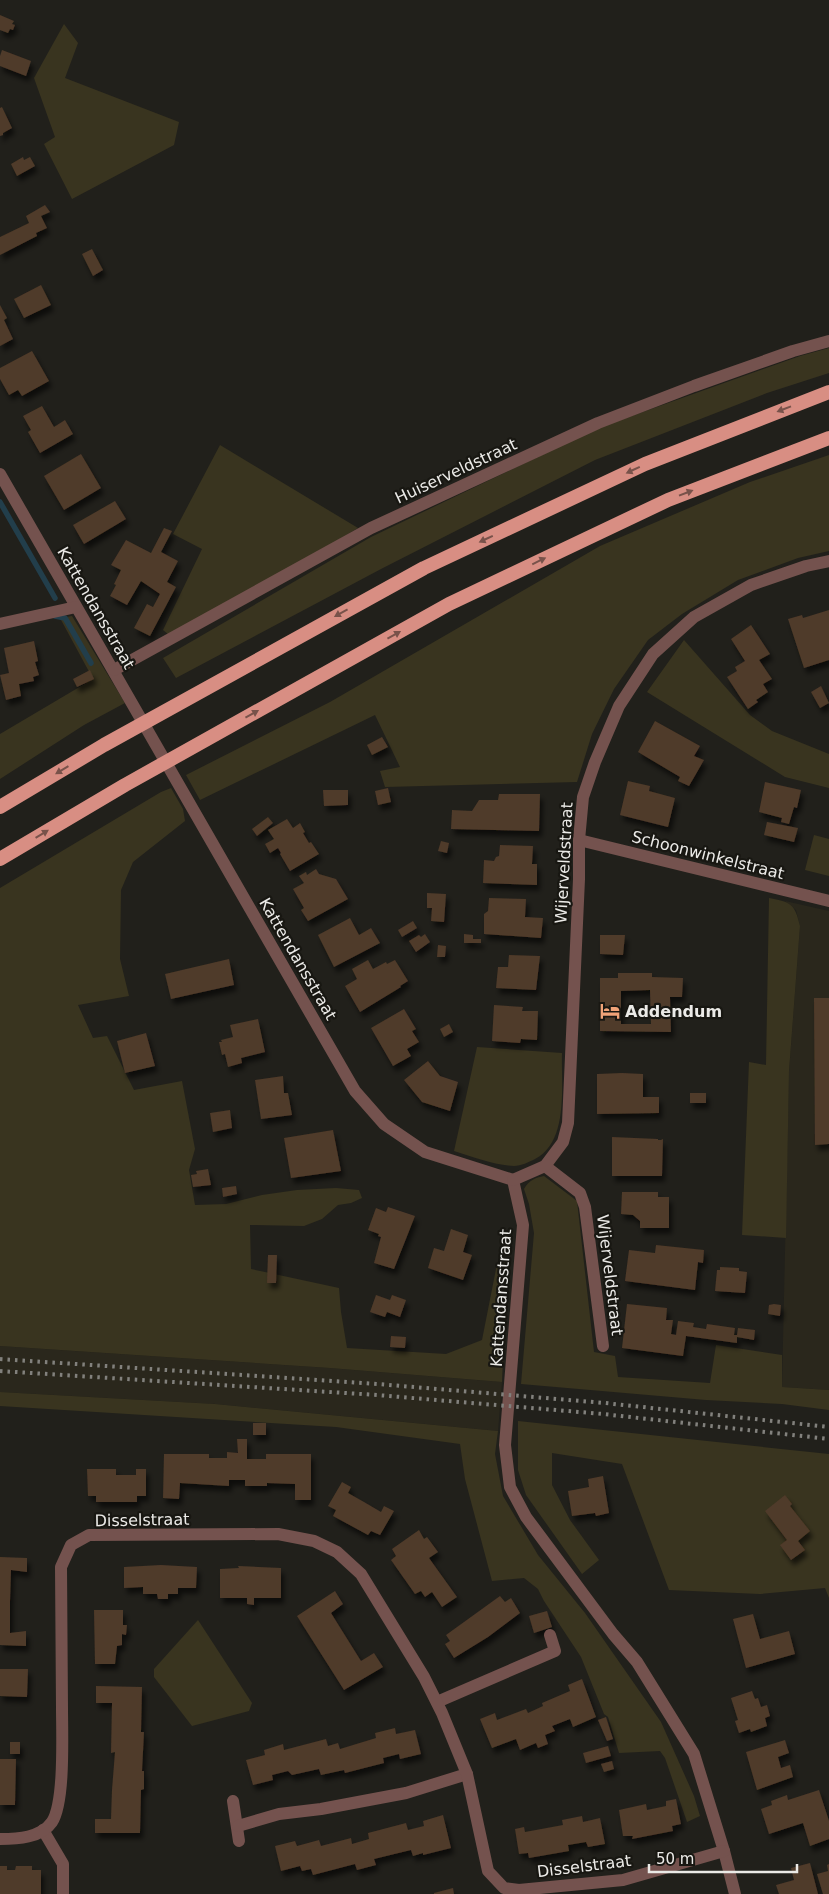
<svg xmlns="http://www.w3.org/2000/svg" width="829" height="1894" viewBox="0 0 829 1894" font-family="'DejaVu Sans',sans-serif">
<style>
.built{fill:#2a271c}
.green{fill:#39341f}
.lines{fill:none;stroke-linecap:round;stroke-linejoin:round}
.stream{stroke:#223e4b;stroke-width:5.5}
.building{fill:#4f3a29;fill-rule:evenodd;filter:url(#shadow)}
.minor{stroke:#74524e;stroke-width:12}
.trunk{stroke:#d88e83;stroke-width:14}
.rail{stroke:#82817d;stroke-width:4;stroke-dasharray:2.5 5;stroke-linecap:butt}
.oneway{fill:#78524a}
.labels{text-anchor:middle;dominant-baseline:central;stroke-width:4.5;stroke-linejoin:round;paint-order:stroke}
.street-label{font-size:16px;fill:#ebeae7;stroke:#181712}
.poi-label{font-size:16px;font-weight:bold;fill:#ebeae7;stroke:#181712;text-anchor:start}
</style>
<defs>
<filter id="shadow"><feDropShadow dx="3" dy="5.5" stdDeviation="2.5" flood-color="#0009"/></filter>
</defs>
<rect width="100%" height="100%" fill="#21201b"/>
<!-- built -->
<g class="built">
<polygon points="785,901 829,911 829,1390 782,1387 789,1071 800,926 796,910"/>
<polygon points="0,1346 330,1368 502,1382 498,1431 215,1404 0,1392"/>
</g>
<!-- green -->
<g class="green">
<polygon points="64,24 78,43 65,78 179,122 174,145 72,199 44,144 55,137 34,78"/>
<polygon points="829,348 829,373 767,393 595,460 381,569 176,678 163,658 371,537 598,428 800,356"/>
<polygon points="220,445 358,528 174,639 163,630 202,549 173,534"/>
<polygon points="829,455 829,551 798,558 738,580 682,614 648,640 614,689 592,734 577,782 385,787 380,771 400,767 375,715 200,800 186,775 330,702 600,546 750,482"/>
<polygon points="72,616 125,703 84,725 0,779 0,734 93,679 60,618"/>
<polygon points="684,640 750,715 772,731 829,754 829,788 785,777 647,692"/>
<polygon points="171,788 183,809 185,821 133,862 121,890 120,959 129,996 78,1005 93,1038 107,1036 134,1090 182,1081 195,1149 189,1170 195,1205 226,1204 262,1195 297,1190 336,1188 359,1190 362,1198 351,1203 338,1205 322,1219 304,1226 250,1225 251,1269 339,1288 341,1312 347,1348 446,1354 482,1340 497,1264 507,1258 502,1382 330,1368 0,1346 0,888 161,792"/>
<polygon points="814,835 829,839 829,876 805,870"/>
<path d="M769,898C791,902 795,904 800,926L789,1071L786,1238L742,1235L749,1062L766,1065Z"/>
<path d="M477,1047L562,1053C561,1085 569,1142 535,1159C529,1162 521,1166 514,1166C493,1165 474,1157 454,1151Z"/>
<path d="M544,1176L577,1201L594,1352L615,1356L618,1377L710,1383L716,1345L782,1355V1387L829,1390V1410L782,1404L706,1400L521,1384L534,1233L529,1204L524,1189C529,1180 535,1178 544,1176Z"/>
<polygon points="0,1392 215,1404 498,1431 495,1454 503,1496 538,1555 585,1613 661,1722 694,1796 700,1816 687,1822 665,1758 660,1751 619,1753 608,1717 604,1714 581,1657 544,1601 538,1589 524,1578 492,1581 465,1479 460,1444 336,1427 0,1406"/>
<polygon points="518,1421 829,1454 829,1598 825,1588 760,1594 669,1590 622,1464 552,1453 552,1485 570,1520 599,1560 582,1574 526,1495 518,1470"/>
<polygon points="198,1620 252,1703 249,1711 192,1726 154,1677 154,1669"/>
</g>
<g class="lines">
<!-- stream -->
<g class="stream">
<polyline points="0,502 55,598"/>
<polyline points="55,616 65,618 91,663"/>
</g>
</g>
<!-- building -->
<g class="building">
<polygon points="0,15 14,21 12,24 15,25 13,30 10,29 8,33 0,30"/>
<polygon points="2,50 31,61 26,76 0,66 0,56"/>
<polygon points="2,107 12,128 3,133 3,135 0,136 0,108"/>
<polygon points="23,157 24,160 30,157 35,166 17,176 11,164"/>
<polygon points="45,205 50,212 41,216 47,228 36,233 37,236 0,255 0,237 29,223 26,216"/>
<polygon points="92,249 103,270 93,276 82,254"/>
<polygon points="41,285 51,305 24,318 14,299"/>
<polygon points="0,305 7,318 4,320 13,339 0,346"/>
<polygon points="32,351 49,381 22,396 18,390 9,395 0,379 0,368"/>
<polygon points="42,406 54,427 65,420 73,434 40,453 28,432 31,430 23,416"/>
<polygon points="81,454 101,488 64,510 44,476"/>
<polygon points="115,501 126,519 84,544 73,525"/>
<polygon points="164,528 172,531 161,552 178,561 167,582 176,587 150,636 134,628 147,604 153,607 160,594 141,581 127,605 110,596 116,585 114,584 121,570 111,565 126,540 151,553"/>
<polygon points="829,610 829,660 804,668 788,619 802,615 803,618"/>
<polygon points="751,625 770,654 759,660 772,679 763,684 768,692 756,700 758,702 748,709 727,677 737,671 735,667 745,661 731,639"/>
<polygon points="34,641 38,661 35,662 39,675 33,677 34,681 19,684 21,696 6,700 0,675 9,673 4,648"/>
<polygon points="90,670 94,679 77,687 73,679"/>
<polygon points="821,686 829,703 820,708 811,692"/>
<polygon points="655,721 700,746 694,756 704,760 689,786 678,781 680,777 638,752"/>
<polygon points="382,737 388,747 372,755 367,745"/>
<polygon points="628,781 650,786 649,791 675,798 668,827 620,815"/>
<polygon points="765,782 801,790 797,808 794,807 789,824 781,822 782,818 759,812"/>
<polygon points="388,788 391,802 378,805 375,791"/>
<polygon points="323,790 348,790 348,805 324,806"/>
<polygon points="499,794 540,794 539,831 451,829 452,810 472,811 479,800 498,800"/>
<polygon points="268,817 273,823 257,836 252,829"/>
<polygon points="287,819 293,828 300,823 305,832 303,833 309,843 311,842 319,854 290,871 280,854 281,853 278,848 270,853 265,844 274,839 268,830"/>
<polygon points="767,822 798,828 794,842 764,835"/>
<polygon points="441,841 449,843 447,853 438,851"/>
<polygon points="500,845 533,846 532,864 537,864 537,885 483,883 484,860 494,861 496,857 499,856"/>
<polygon points="316,869 319,874 336,879 348,899 308,921 301,910 304,908 293,889 304,883 299,876 306,872 307,875"/>
<polygon points="427,893 446,894 444,922 431,921 432,908 427,908"/>
<polygon points="489,898 526,899 525,917 543,918 541,938 484,934 484,914 488,911"/>
<polygon points="350,918 359,935 371,928 380,943 334,967 318,935"/>
<polygon points="413,921 417,928 402,937 398,930"/>
<polygon points="425,934 430,942 416,952 409,941 419,935 421,937"/>
<polygon points="464,934 473,935 473,939 481,939 481,943 464,943"/>
<polygon points="600,935 625,935 623,955 600,954"/>
<polygon points="438,945 446,946 445,957 437,957"/>
<polygon points="509,955 540,956 536,990 496,988 498,967 508,967"/>
<polygon points="229,959 234,985 171,999 165,974"/>
<polygon points="368,960 373,969 386,962 387,964 395,960 408,981 400,986 401,987 360,1012 345,986 357,979 352,969"/>
<path d="M618,973H652V977L683,978L682,997H670L671,1032L600,1031V978H618ZM650,990L651,1024H621V991Z"/>
<polygon points="814,998 829,998 829,1144 815,1145"/>
<polygon points="494,1005 523,1007 522,1011 538,1011 537,1040 521,1039 520,1043 492,1041"/>
<polygon points="404,1009 416,1029 412,1031 419,1042 407,1049 411,1056 393,1066 371,1028"/>
<polygon points="258,1019 265,1052 241,1058 242,1063 228,1067 225,1054 222,1055 219,1042 222,1042 221,1040 233,1037 230,1025"/>
<polygon points="449,1024 453,1032 444,1037 440,1029"/>
<polygon points="146,1033 155,1066 125,1073 117,1041"/>
<polygon points="428,1061 440,1076 458,1082 450,1111 422,1102 404,1080"/>
<polygon points="622,1073 643,1074 643,1097 659,1097 659,1113 597,1114 597,1074"/>
<polygon points="283,1076 284,1093 288,1093 292,1115 261,1119 255,1080"/>
<rect x="690" y="1093" width="16" height="10"/>
<polygon points="230,1110 232,1128 213,1132 210,1113"/>
<polygon points="333,1130 341,1171 291,1178 284,1138"/>
<polygon points="612,1137 658,1139 658,1140 661,1140 663,1139 662,1176 612,1176"/>
<polygon points="208,1169 211,1185 193,1187 191,1175 197,1174 196,1171"/>
<polygon points="236,1186 237,1194 223,1197 222,1188"/>
<polygon points="622,1192 658,1192 658,1197 669,1197 669,1228 640,1228 640,1221 633,1215 621,1214"/>
<polygon points="388,1207 415,1216 394,1269 374,1263 381,1237 378,1236 379,1234 368,1230 376,1208 386,1212"/>
<polygon points="451,1229 468,1235 463,1252 472,1255 463,1280 428,1268 434,1248 444,1251"/>
<polygon points="656,1245 704,1250 703,1263 698,1262 695,1290 625,1281 629,1250 655,1253"/>
<polygon points="268,1255 277,1255 276,1283 267,1283"/>
<polygon points="720,1267 739,1268 739,1271 747,1272 745,1293 715,1291 717,1270 720,1270"/>
<polygon points="376,1295 390,1300 392,1295 406,1300 400,1317 387,1312 385,1317 370,1312"/>
<polygon points="627,1304 667,1308 666,1320 673,1320 671,1334 676,1335 678,1321 694,1323 693,1327 706,1329 707,1324 735,1328 734,1335 737,1335 738,1328 755,1330 754,1340 737,1337 737,1343 686,1336 683,1356 622,1348"/>
<polygon points="774,1304 781,1305 780,1316 768,1314 769,1305"/>
<polygon points="391,1336 406,1337 405,1348 390,1347"/>
<rect x="253" y="1423" width="13" height="12"/>
<polygon points="237,1439 247,1439 247,1459 266,1459 266,1454 311,1454 311,1500 295,1500 295,1484 267,1483 267,1486 245,1486 245,1480 229,1480 229,1486 180,1483 179,1499 163,1498 164,1454 209,1454 209,1458 227,1458 227,1452 238,1453"/>
<polygon points="87,1469 116,1469 116,1475 136,1475 136,1469 146,1469 146,1496 137,1496 137,1502 96,1502 96,1496 88,1496"/>
<polygon points="603,1476 609,1513 596,1516 595,1513 572,1516 568,1491 589,1487 588,1479"/>
<polygon points="342,1482 351,1487 348,1493 364,1502 381,1512 384,1506 394,1511 380,1535 371,1531 368,1535 333,1516 336,1510 328,1506"/>
<polygon points="785,1495 792,1504 790,1506 810,1531 798,1541 805,1550 791,1560 780,1545 787,1540 765,1511"/>
<polygon points="419,1530 424,1539 427,1537 438,1552 429,1558 457,1597 442,1607 432,1592 425,1597 421,1591 415,1594 391,1560 396,1556 392,1549"/>
<polygon points="0,1557 27,1558 27,1572 11,1570 10,1602 10,1633 26,1631 26,1646 0,1645"/>
<polygon points="161,1565 197,1567 196,1588 178,1588 178,1594 168,1594 168,1599 158,1599 157,1594 143,1594 143,1587 124,1588 124,1567"/>
<polygon points="238,1566 281,1568 281,1598 254,1598 254,1605 247,1604 247,1598 220,1598 220,1569 239,1568"/>
<polygon points="335,1591 343,1604 331,1613 361,1661 374,1653 383,1667 344,1690 297,1616"/>
<polygon points="500,1596 505,1602 511,1598 520,1613 488,1637 454,1658 445,1644 450,1641 446,1635"/>
<polygon points="94,1610 123,1610 123,1625 127,1625 126,1635 122,1634 122,1645 117,1646 115,1664 95,1664"/>
<polygon points="547,1611 552,1627 534,1633 529,1616"/>
<polygon points="753,1614 760,1639 789,1631 795,1654 746,1668 733,1619"/>
<polygon points="0,1669 28,1669 27,1697 0,1696"/>
<polygon points="582,1679 596,1717 573,1727 570,1719 552,1726 555,1731 545,1735 548,1744 538,1748 536,1743 520,1750 516,1739 492,1748 480,1719 495,1713 497,1720 526,1709 528,1713 543,1706 542,1703 570,1691 568,1685"/>
<polygon points="96,1686 142,1687 141,1732 144,1732 142,1771 144,1771 144,1789 141,1790 140,1833 95,1833 95,1819 111,1819 112,1790 115,1752 111,1753 112,1703 96,1703"/>
<polygon points="752,1691 755,1699 758,1698 761,1707 767,1705 770,1716 765,1718 767,1726 751,1732 750,1729 739,1733 735,1721 738,1720 731,1698"/>
<polygon points="606,1717 613,1739 607,1741 598,1720"/>
<polygon points="395,1728 396,1734 415,1730 421,1754 400,1759 399,1754 383,1758 384,1763 345,1773 344,1770 321,1775 319,1769 292,1775 288,1771 272,1775 273,1780 253,1785 246,1760 265,1755 264,1750 283,1744 284,1750 326,1739 328,1746 338,1743 340,1749 376,1738 375,1733"/>
<polygon points="785,1740 789,1753 778,1757 781,1768 790,1765 793,1777 757,1790 746,1752"/>
<rect x="10" y="1742" width="10" height="12"/>
<polygon points="608,1746 611,1756 586,1763 583,1753"/>
<polygon points="0,1759 16,1759 15,1805 0,1805"/>
<polygon points="612,1761 614,1769 604,1772 601,1764"/>
<polygon points="819,1790 829,1821 829,1839 810,1846 803,1823 769,1834 761,1809 772,1805 771,1801 787,1795 788,1800"/>
<polygon points="676,1799 681,1824 672,1826 673,1831 632,1839 633,1836 623,1836 619,1810 646,1804 647,1810 666,1806 666,1801"/>
<polygon points="443,1815 451,1848 423,1855 423,1853 413,1856 411,1850 374,1859 376,1865 357,1870 355,1864 313,1875 311,1869 302,1871 300,1866 281,1871 275,1846 295,1841 297,1846 319,1840 321,1846 351,1838 352,1844 369,1839 368,1833 406,1823 408,1830 424,1826 423,1821"/>
<polygon points="582,1816 583,1822 600,1818 605,1844 588,1847 586,1842 568,1845 569,1851 529,1858 528,1853 519,1854 515,1829 524,1827 525,1832 563,1825 562,1820"/>
<polygon points="810,1863 818,1894 779,1894 776,1885 794,1880 791,1868"/>
<polygon points="829,1864 829,1894 823,1894 817,1874 828,1871 827,1865"/>
<polygon points="0,1866 7,1866 7,1870 15,1870 16,1866 32,1866 32,1870 41,1870 41,1894 0,1894"/>
<polygon points="453,1888 454,1894 434,1894 434,1893"/>
</g>
<g class="lines">
<!-- minor -->
<g class="minor">
<polyline points="0,474 355,1091 384,1124 425,1152 513,1180 523,1225 505,1445 510,1487 526,1517 613,1634 637,1662 694,1754 724,1851 735,1894"/>
<polyline points="0,624 76,607"/>
<polyline points="114,670 371,528 598,423 694,386 793,351 829,341"/>
<polyline points="579,840 829,901"/>
<polyline points="545,1166 580,1193 585,1207 603,1346"/>
<polyline points="513,1180 545,1166 563,1142 568,1123 579,879 579,840 583,797 595,762 619,706 653,654 694,617 751,585 806,566 829,561"/>
<polyline points="437,1702 555,1651 550,1635"/>
<polyline points="233,1801 239,1841"/>
<polyline points="238,1826 279,1814 321,1809 406,1793 467,1774"/>
<polyline points="43,1830 63,1864 63,1894"/>
<path d="M0,1839C17,1839 41,1838 52,1822C65,1802 62,1734 62,1708C62,1661 61,1614 61,1567L71,1545L89,1535L278,1534L314,1541L337,1552L361,1574L424,1677L442,1713L467,1774L488,1871L504,1888L519,1890L623,1880L724,1851"/>
</g>
<!-- trunk -->
<g class="trunk">
<polyline points="0,807 104,745 424,568 645,464 829,392"/>
<polyline points="0,859 125,785 449,604 668,500 829,438"/>
</g>
<!-- rail -->
<g class="rail">
<polyline points="0,1359 378,1384 605,1403 829,1427"/>
<polyline points="0,1371 377,1395 603,1414 829,1439"/>
</g>
</g>
<!-- one-way arrows -->
<defs><path id="oneway-solid" d="M-6-.8H1V-3.2L6.5 0L1 3.2V.8H-6Z" transform="scale(1.25)"/></defs>
<g class="oneway">
<use href="#oneway-solid" transform="translate(784 409) rotate(159)"/>
<use href="#oneway-solid" transform="translate(633 470) rotate(155)"/>
<use href="#oneway-solid" transform="translate(686 493) rotate(-21)"/>
<use href="#oneway-solid" transform="translate(486 539) rotate(155)"/>
<use href="#oneway-solid" transform="translate(539 561) rotate(-26)"/>
<use href="#oneway-solid" transform="translate(341 613) rotate(151)"/>
<use href="#oneway-solid" transform="translate(394 635) rotate(-29)"/>
<use href="#oneway-solid" transform="translate(252 714) rotate(-29)"/>
<use href="#oneway-solid" transform="translate(62 770) rotate(149)"/>
<use href="#oneway-solid" transform="translate(42 834) rotate(-31)"/>
</g>
<!-- icons -->
<defs>
<symbol id="hotel-bare" viewBox="-9 -9 18 18"><path d="M-6-4.5h1.5V1H6V5H4.5V3h-9V5H-6ZM-4 0a1.8 1.8 0 1 1 3.6 0ZM.5 0V-2.5h3Q6-2.5 6 0Z" fill="#f0a378" stroke="#181712" stroke-width="2.5" paint-order="stroke"/></symbol>
</defs>
<g fill-rule="evenodd">
<use href="#hotel-bare" x="596" y="997" width="28" height="28"/>
</g>
<g class="labels">
<!-- street labels -->
<g class="street-label">
<text transform="translate(456 471) rotate(-25)">Huiserveldstraat</text>
<text transform="translate(96 608) rotate(60)">Kattendansstraat</text>
<text transform="translate(708 855) rotate(14)">Schoonwinkelstraat</text>
<text transform="translate(564 863) rotate(-87)">Wijerveldstraat</text>
<text transform="translate(298 959) rotate(60)">Kattendansstraat</text>
<text transform="translate(610 1275) rotate(83)">Wijerveldstraat</text>
<text transform="translate(501 1298) rotate(-86)">Kattendansstraat</text>
<text transform="translate(142 1520) rotate(-1)">Disselstraat</text>
<text transform="translate(584 1866) rotate(-7)">Disselstraat</text>
</g>
<!-- poi labels -->
<g class="poi-label">
<text x="625" y="1011">Addendum</text>
</g>
</g>
<!-- scale -->
<path d="M649 1864v8h148v-8" fill="none" stroke="#ebeae7" stroke-width="2.5"/>
<text x="656" y="1864" font-size="15" fill="#ebeae7" stroke="#181712" stroke-width="4" paint-order="stroke">50 m</text>
</svg>
